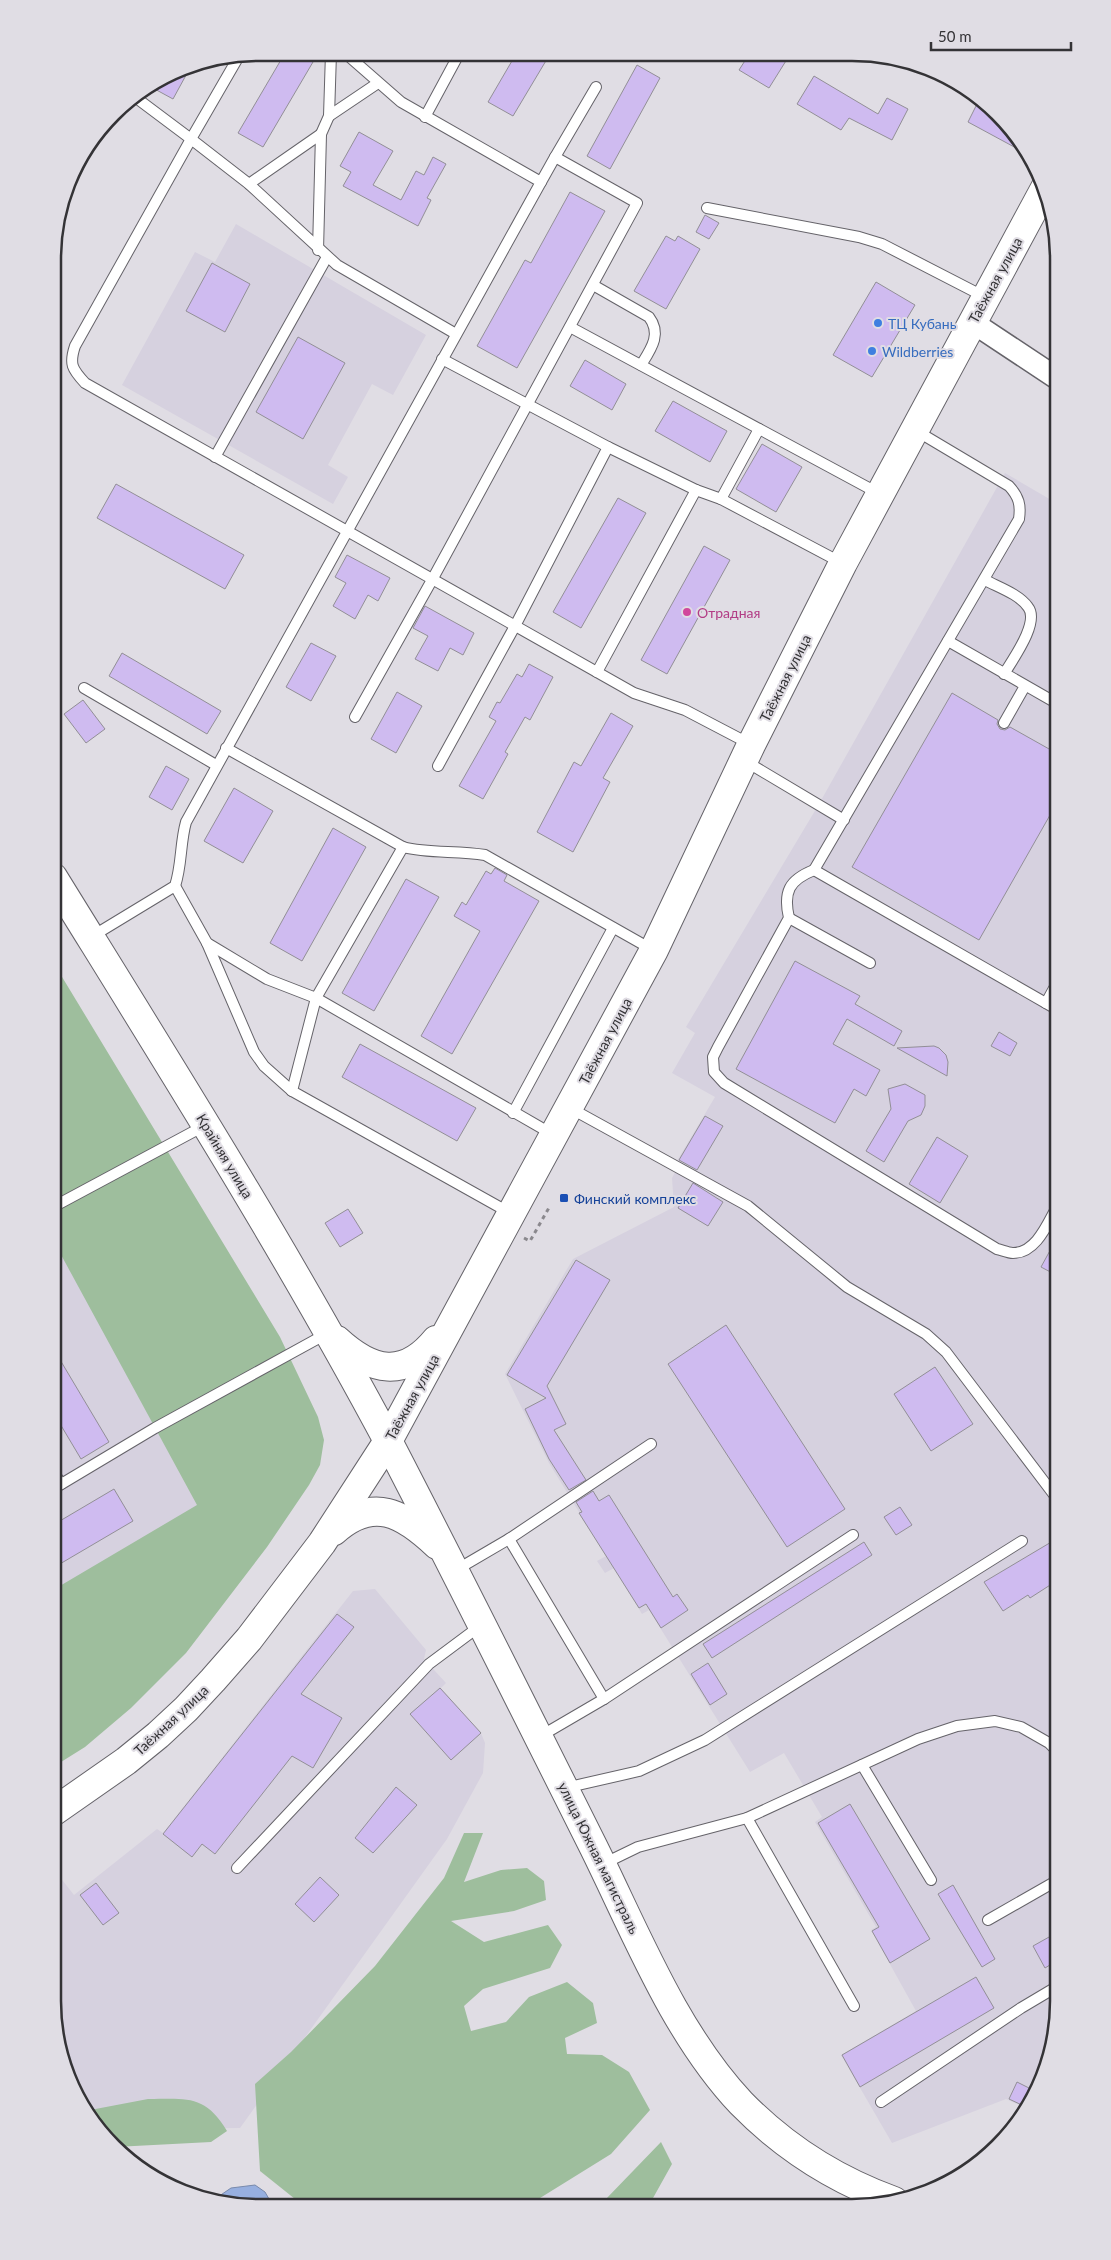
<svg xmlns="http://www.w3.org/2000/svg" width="1111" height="2260" viewBox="0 0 1111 2260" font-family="Lato,sans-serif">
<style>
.built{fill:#d6d1df}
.green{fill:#9ebe9d}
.water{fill:#97afdf;stroke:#798aac}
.building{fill:#cfbbf0;stroke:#928f96}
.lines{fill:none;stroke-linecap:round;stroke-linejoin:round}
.lane-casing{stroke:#656369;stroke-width:12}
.street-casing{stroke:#656369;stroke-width:24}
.secondary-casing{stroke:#656369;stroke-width:30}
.highway-casing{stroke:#656369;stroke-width:30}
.path{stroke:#8a888d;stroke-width:3;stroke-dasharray:4 4;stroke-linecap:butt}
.lane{stroke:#fff;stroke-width:10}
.street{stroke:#fff;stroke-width:21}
.secondary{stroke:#fff;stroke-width:28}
.highway{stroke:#fff;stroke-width:28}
.shop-dot{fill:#3f7fe0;stroke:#e0dde4;stroke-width:2}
.hotel-dot{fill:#d1479c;stroke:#e0dde4;stroke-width:2}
.transit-dot{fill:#1a4fb4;stroke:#e0dde4;stroke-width:2}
.labels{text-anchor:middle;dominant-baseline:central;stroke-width:4;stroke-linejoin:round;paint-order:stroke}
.street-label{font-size:14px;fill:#343336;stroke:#e0dde4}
.shop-label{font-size:14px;fill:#366cbe;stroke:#e0dde4;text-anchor:start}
.hotel-label{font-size:14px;fill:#b23c85;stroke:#e0dde4;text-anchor:start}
.transit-label{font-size:14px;fill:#164399;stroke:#e0dde4;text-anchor:start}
.rim{fill:none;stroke:#343336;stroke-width:2.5}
</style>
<rect width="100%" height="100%" fill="#e0dde4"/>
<!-- built -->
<g class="built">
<polygon points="236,224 426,335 393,395 372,384 328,465 348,477 333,504 122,385 195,252 215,262"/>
<polygon points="1005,473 1058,504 1058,2014 1047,2068 1026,2108 1006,2099 892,2143 841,2055 916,2011 871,1930 876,1927 815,1822 822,1817 784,1753 750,1772 649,1610 642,1614 614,1568 605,1573 597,1561 606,1556 549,1463 505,1374 573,1259 674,1207 672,1178 680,1163 677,1161 715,1097 672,1073 695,1033 686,1027 819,804"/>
<polygon points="53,1200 226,1506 53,1611"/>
<polygon points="375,1589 426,1650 424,1659 446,1683 441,1688 481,1733 485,1743 483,1773 447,1839 240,2128 99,2129 87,2116 63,2067 53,2001 53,1874 56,1872 74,1895 157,1829 163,1833 353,1591"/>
</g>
<!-- green -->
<g class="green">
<polygon points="53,962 280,1337 318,1417 324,1440 320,1465 309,1485 267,1547 186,1653 131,1708 85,1747 53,1767 53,1590 197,1505 53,1240"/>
<polygon points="464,1833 483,1833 464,1882 501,1870 527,1868 544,1881 546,1900 514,1911 451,1921 484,1942 548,1925 562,1945 550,1968 483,1989 464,2006 471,2031 506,2022 529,1997 567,1982 593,2003 597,2023 565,2038 567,2054 602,2055 629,2072 650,2110 611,2154 532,2203 531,2207 309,2206 295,2199 260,2171 255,2084 291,2052 375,1966 444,1878"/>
<path d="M148,2099C186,2099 205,2094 227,2131L211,2142L115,2147L85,2111Z"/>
<polygon points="661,2142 672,2164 648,2207 591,2207 605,2200"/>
</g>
<!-- water -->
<polygon class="water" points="255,2185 265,2192 273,2206 232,2206 212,2201 231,2188"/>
<!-- building -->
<g class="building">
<polygon points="285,53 298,53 313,62 263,147 238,133"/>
<polygon points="516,54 550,54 513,116 488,102"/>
<polygon points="748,56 789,56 769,88 739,70"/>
<polygon points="637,65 660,78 610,169 587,156"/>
<polygon points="191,66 173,99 151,87 180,68"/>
<polygon points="814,76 878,114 887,98 908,109 892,140 849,118 841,130 797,104"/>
<polygon points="980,98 988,104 1024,144 1029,155 968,122"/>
<polygon points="359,132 393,151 373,185 401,200 416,171 424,175 433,157 446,164 427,198 431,200 418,226 343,186 351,172 340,166"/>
<polygon points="570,192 605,211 517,368 477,346 525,260 531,263"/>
<polygon points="705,215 719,223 709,239 696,232"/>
<polygon points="666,236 675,241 678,236 700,249 666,309 634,291"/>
<polygon points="212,263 250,284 225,332 186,311"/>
<polygon points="876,282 915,305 872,377 833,355"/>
<polygon points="298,337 345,363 303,439 256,412"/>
<polygon points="585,360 626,384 612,410 570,386"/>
<polygon points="673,401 727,431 710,462 655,431"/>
<polygon points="762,444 802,467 776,512 736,489"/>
<polygon points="116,484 244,555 225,589 97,518"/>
<polygon points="618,498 646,513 581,628 553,612"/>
<polygon points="704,546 730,560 667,674 641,660"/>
<polygon points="347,555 390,578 378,601 368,595 355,619 333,606 346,583 335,577"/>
<polygon points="425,606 474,633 463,655 450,648 438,671 415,659 428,636 413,628"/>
<polygon points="311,643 336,656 311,701 286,687"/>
<polygon points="122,653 221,711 207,734 109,676"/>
<polygon points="529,664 553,677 530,720 525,717 505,752 508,754 483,799 459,786 496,721 489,717 497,702 500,703 517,674 522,677"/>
<polygon points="397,692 422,706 396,753 371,739"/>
<polygon points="952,693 998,720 997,724 1000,729 1005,730 1010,727 1058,754 1058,801 979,940 852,867"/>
<polygon points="83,700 105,729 86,743 64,714"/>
<polygon points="611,713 633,726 603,778 610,782 573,852 537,832 574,762 581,766"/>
<polygon points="166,766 189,779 172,810 149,797"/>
<polygon points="234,788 273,811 243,863 204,841"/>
<polygon points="333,828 366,847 302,961 270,943"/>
<polygon points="495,868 507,875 504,881 539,901 452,1054 421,1036 480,931 454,916 462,902 466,905 486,871 491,874"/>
<polygon points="406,879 439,897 374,1011 342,993"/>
<polygon points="795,961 860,996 855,1004 902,1031 894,1046 847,1019 833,1044 880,1070 866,1096 854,1089 835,1123 736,1069"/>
<polygon points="999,1032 1017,1043 1010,1056 991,1046"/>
<polygon points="360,1044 476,1108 457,1141 342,1077"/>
<polygon points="934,1046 939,1048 946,1055 948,1062 947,1076 897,1048"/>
<polygon points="905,1084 925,1095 925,1106 921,1115 908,1121 884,1162 866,1151 891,1109 888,1089"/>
<polygon points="705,1116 723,1126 697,1170 679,1160"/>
<polygon points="937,1137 968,1156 940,1203 909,1184"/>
<polygon points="693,1183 723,1202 708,1226 678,1208"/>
<polygon points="348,1209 363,1233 340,1247 325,1223"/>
<polygon points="1058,1236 1058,1276 1041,1267"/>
<polygon points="576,1260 610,1280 547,1386 566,1424 554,1430 586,1480 569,1490 549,1459 525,1409 546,1398 507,1375"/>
<polygon points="726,1325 845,1509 787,1547 668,1364"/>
<polygon points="53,1348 109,1442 81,1459 53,1412"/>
<polygon points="935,1367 973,1424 931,1451 894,1394"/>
<polygon points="114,1489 133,1521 53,1568 53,1525"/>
<polygon points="593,1491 599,1501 609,1495 673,1597 677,1594 688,1610 661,1628 646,1604 639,1608 579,1513 582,1512 576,1502"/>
<polygon points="900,1507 912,1525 896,1535 884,1517"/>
<polygon points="1058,1538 1058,1580 1030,1598 1028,1595 1003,1611 984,1582"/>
<polygon points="864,1542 872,1555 712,1658 703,1644"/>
<polygon points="337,1614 354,1627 301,1694 342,1718 313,1768 292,1756 215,1854 202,1844 192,1857 163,1834"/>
<polygon points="708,1663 727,1694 710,1705 691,1674"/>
<polygon points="440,1688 481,1733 451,1760 410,1714"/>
<polygon points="396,1787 417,1805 373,1853 355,1838"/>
<polygon points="850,1804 930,1939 890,1963 872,1931 879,1927 818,1823"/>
<polygon points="320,1877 339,1895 314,1922 295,1904"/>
<polygon points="96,1883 119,1913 103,1925 80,1895"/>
<polygon points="953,1885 995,1959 982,1967 938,1894"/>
<polygon points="1058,1932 1058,1960 1045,1968 1033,1946"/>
<polygon points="976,1977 994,2008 860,2087 842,2055"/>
<polygon points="1017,2082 1035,2091 1026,2107 1009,2099"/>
</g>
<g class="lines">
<defs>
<g id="lane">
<polyline points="135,97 191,139 239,56"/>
<polyline points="329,116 378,83"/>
<polyline points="425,117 459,54"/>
<polyline points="555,157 596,87"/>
<polyline points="249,184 321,134"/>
<polyline points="707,208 859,237 882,244 985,297"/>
<polyline points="318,250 321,134 329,116 331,53"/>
<path d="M593,285L649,317C662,334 651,349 641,365"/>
<polyline points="570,327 878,493"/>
<path d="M456,334L337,265L249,184L191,139L75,346C69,364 72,369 85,383L634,693L685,710L750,744"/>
<polyline points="442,359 608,447 696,490 721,499 842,563"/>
<path d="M915,430L1009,486C1019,497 1021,505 1019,519L814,870L1058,1010"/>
<polyline points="215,457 327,257"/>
<polyline points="721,499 759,429"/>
<path d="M985,580C998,587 1019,594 1028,607C1040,622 1013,659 1004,674"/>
<polyline points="948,641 1058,704"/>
<polyline points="597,672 696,490"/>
<polyline points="84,688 216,765"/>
<polyline points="355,717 432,580 637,203 555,157 541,182"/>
<polyline points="1004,723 1025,686"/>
<path d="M226,748L403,847C429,854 458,850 485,855L653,950"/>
<polyline points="745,761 844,820"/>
<polyline points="438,766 515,626 608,447"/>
<polyline points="403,847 316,998 292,1091 510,1213"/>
<path d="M814,870C789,880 783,892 789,918L718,1047L713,1057L714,1072L724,1083L997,1249C1002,1250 1008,1253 1013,1253C1037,1253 1048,1222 1058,1205"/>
<polyline points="175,886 207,943 267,979 316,998 552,1134"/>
<polyline points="789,918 870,963"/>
<path d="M91,937L175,886C182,865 180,843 186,822L541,182L401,102L345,53"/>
<polyline points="207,943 254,1052 264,1066 292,1091"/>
<polyline points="1046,1003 1058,981"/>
<polyline points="570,1108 748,1206 847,1287 926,1334 946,1352 1058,1500"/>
<polyline points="513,1113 613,928"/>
<polyline points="53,1207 204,1126"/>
<polyline points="53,1471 61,1484"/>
<polyline points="53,1489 155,1428 328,1333"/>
<polyline points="509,1539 604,1699"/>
<polyline points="456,1570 509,1539 651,1444"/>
<polyline points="539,1737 604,1699 853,1535"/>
<polyline points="862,1765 931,1880"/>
<polyline points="53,1787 63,1804"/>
<polyline points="565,1788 639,1771 705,1740 1022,1541"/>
<polyline points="747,1818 854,2006"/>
<polyline points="603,1864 638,1847 747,1818 918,1739 957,1726 995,1721 1021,1727 1049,1743 1058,1752"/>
<polyline points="237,1868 429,1664 480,1626"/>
<polyline points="988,1920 1058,1880"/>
<polyline points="881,2102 1021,2008 1058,1986"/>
</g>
<polyline id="street" points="972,322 1058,379"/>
<g id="secondary">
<path d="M53,877C168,1063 285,1248 388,1441"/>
<path d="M337,1340C372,1372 404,1379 436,1340"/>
<polyline points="388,1441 654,950 751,745 843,563 1045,188"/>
</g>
<g id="highway">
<path d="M388,1441C458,1576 526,1712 594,1848C636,1933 675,2033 741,2103C784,2147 836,2180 894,2201"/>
<path d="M334,1531C373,1496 403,1513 437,1545"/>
<polyline points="53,1812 126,1761 158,1735 186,1709 213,1680 249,1639 322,1543 388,1441"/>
</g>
</defs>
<!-- lane casing -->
<use href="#lane" class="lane-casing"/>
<!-- street casing -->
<use href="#street" class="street-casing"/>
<!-- secondary casing -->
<use href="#secondary" class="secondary-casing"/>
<!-- highway casing -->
<use href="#highway" class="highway-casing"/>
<!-- path -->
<polyline class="path" points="524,1238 530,1241 550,1206"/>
<!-- lane -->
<use href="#lane" class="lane"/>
<!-- street -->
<use href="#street" class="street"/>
<!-- secondary -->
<use href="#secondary" class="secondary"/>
<!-- highway -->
<use href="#highway" class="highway"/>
</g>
<!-- markers -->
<g class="shop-dot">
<circle cx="878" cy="323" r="5"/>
<circle cx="872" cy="351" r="5"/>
</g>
<circle class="hotel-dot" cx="687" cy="612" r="5"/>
<rect class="transit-dot" x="559" y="1193" width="10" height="10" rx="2.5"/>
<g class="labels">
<!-- street labels -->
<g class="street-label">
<text transform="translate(995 280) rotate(-61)">Таёжная улица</text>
<text transform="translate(785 678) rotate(-63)">Таёжная улица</text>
<text transform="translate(605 1041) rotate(-62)">Таёжная улица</text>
<text transform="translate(225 1156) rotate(59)">Крайняя улица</text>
<text transform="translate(412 1397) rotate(-61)">Таёжная улица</text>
<text transform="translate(171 1720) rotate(-43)">Таёжная улица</text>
<text transform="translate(599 1858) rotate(64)">улица Южная магистраль</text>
</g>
<!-- shop labels -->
<g class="shop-label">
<text x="888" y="323">ТЦ Кубань</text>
<text x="882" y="351">Wildberries</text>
</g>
<!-- hotel labels -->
<g class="hotel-label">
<text x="697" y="612">Отрадная</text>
</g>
<!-- transit labels -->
<g class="transit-label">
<text x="574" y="1198">Финский комплекс</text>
</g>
</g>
<!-- crop -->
<path d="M0 0H1111V2260H0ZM259 61H852A198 198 0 0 1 1050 259V2001A198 198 0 0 1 852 2199H259A198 198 0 0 1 61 2001V259A198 198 0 0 1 259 61Z" fill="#e0dde4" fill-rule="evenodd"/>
<path class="rim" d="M259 61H852A198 198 0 0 1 1050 259V2001A198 198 0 0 1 852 2199H259A198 198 0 0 1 61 2001V259A198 198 0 0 1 259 61Z"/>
<!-- scale -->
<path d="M931 42v8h140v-8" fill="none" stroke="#343336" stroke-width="2.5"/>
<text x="938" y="42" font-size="15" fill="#343336" stroke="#e0dde4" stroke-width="4" paint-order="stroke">50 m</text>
</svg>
